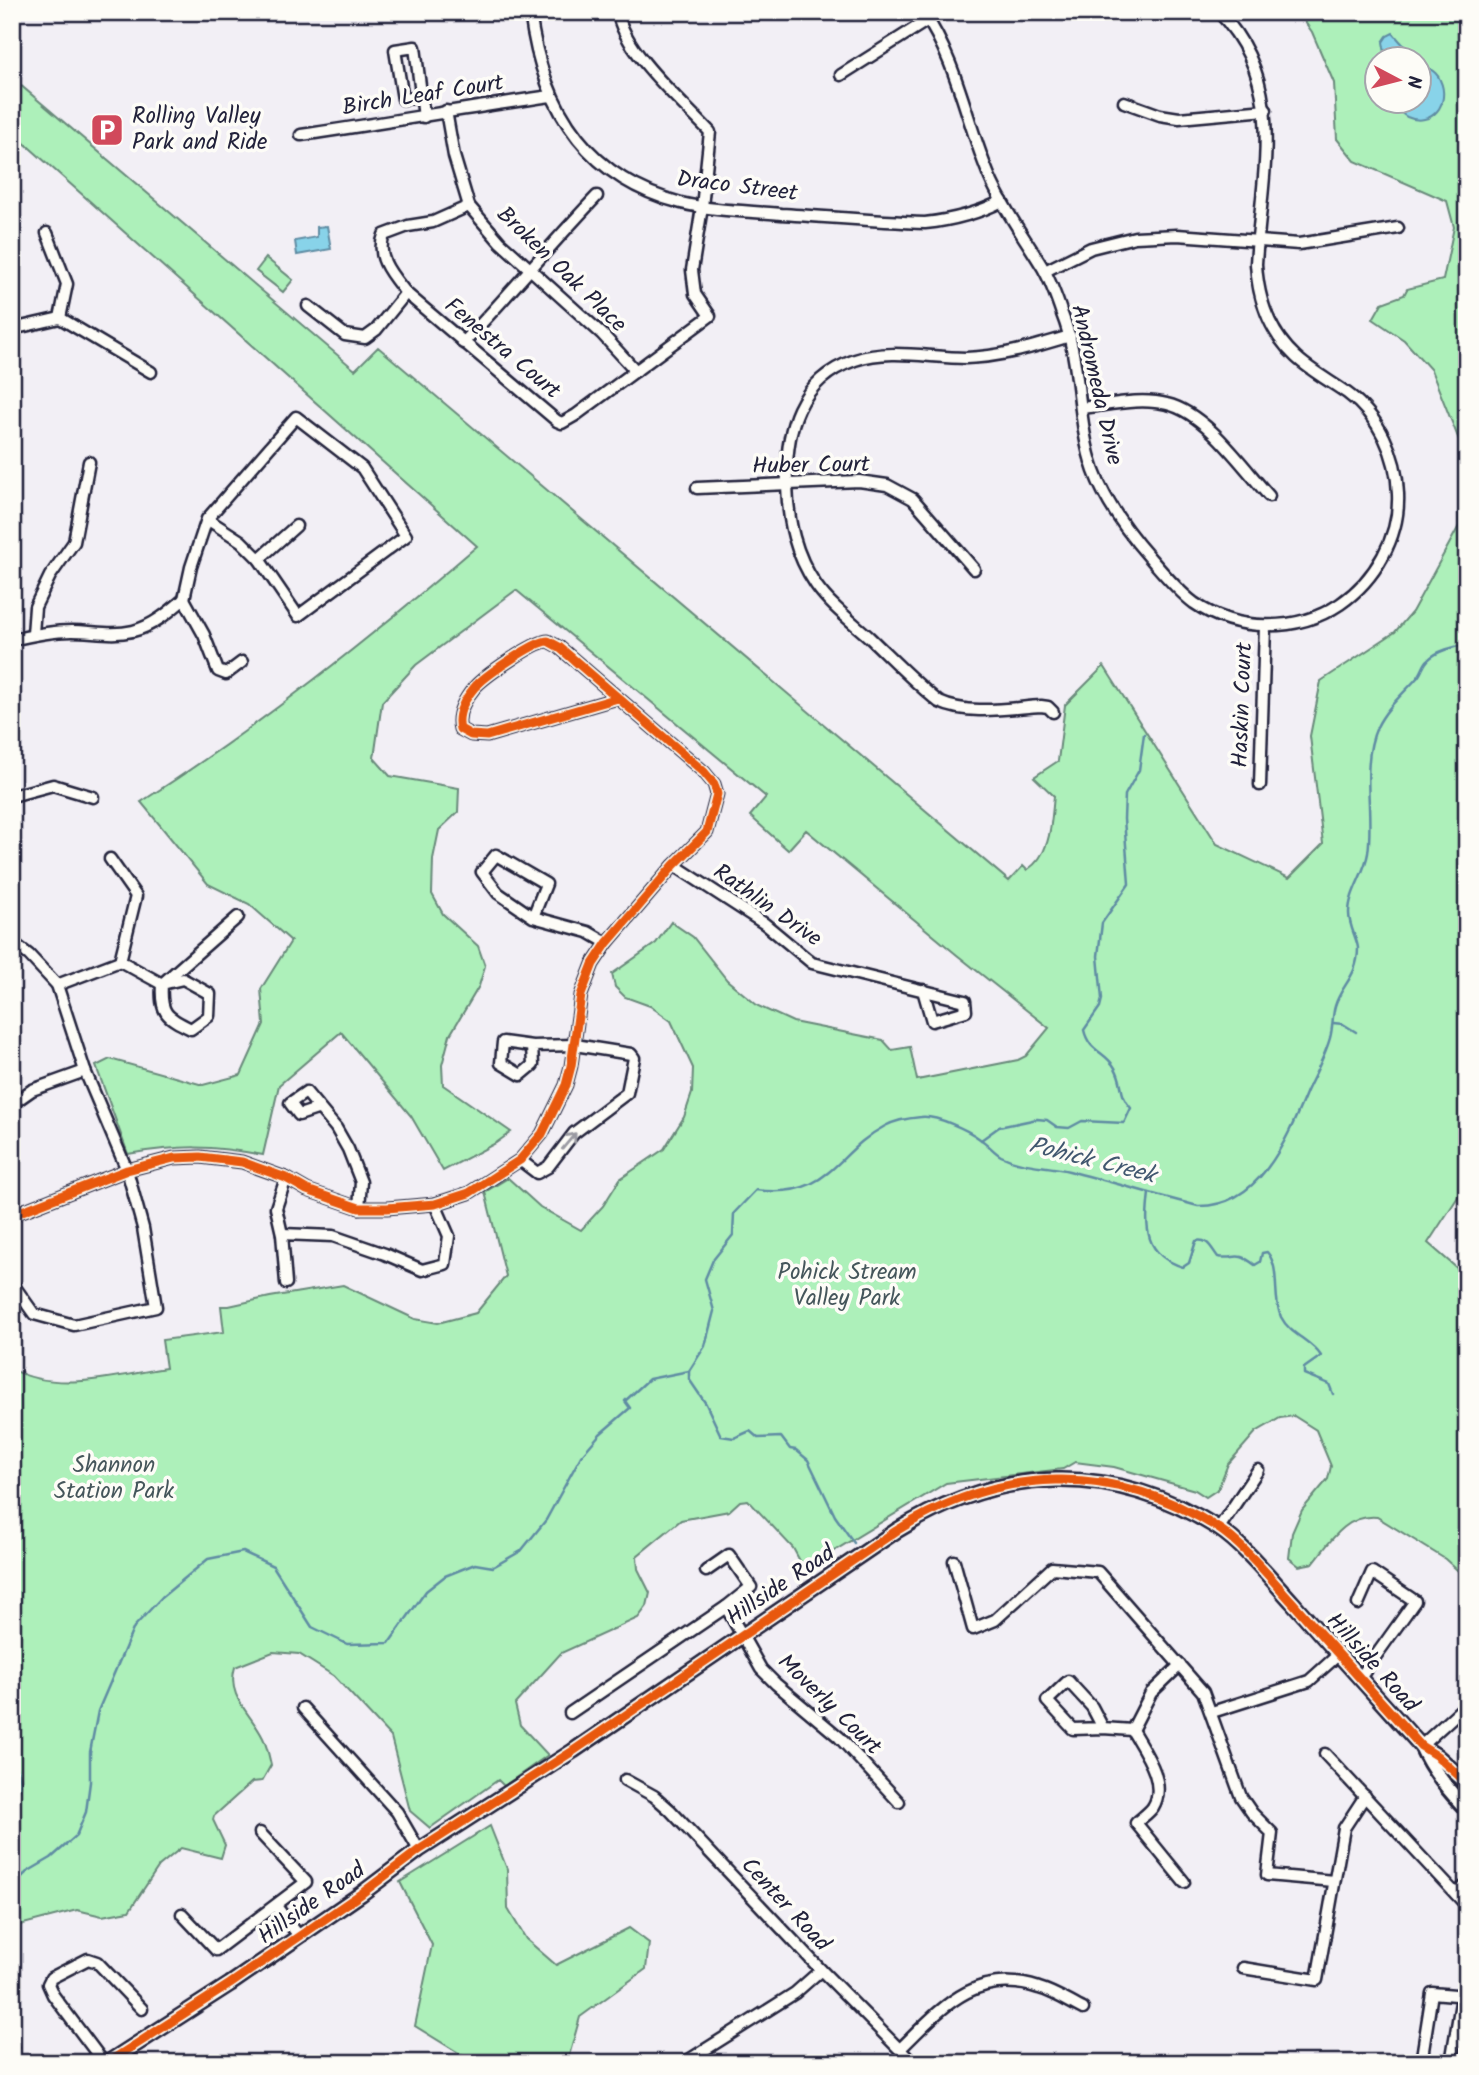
<svg xmlns="http://www.w3.org/2000/svg" width="1479" height="2075" viewBox="0 0 1479 2075" font-family="Kalam,sans-serif">
<style>
.green{fill:#adf0ba;stroke:#68897a;stroke-width:2;fill-rule:evenodd}
.water{fill:#88d3e9;stroke:#5f8ca3;stroke-width:2}
.lines{fill:none;stroke-linecap:round;stroke-linejoin:round}
.stream{stroke:#5f8ca3;stroke-width:2.5}
.minor-casing{stroke:#22223b;stroke-width:15}
.tertiary-casing{stroke:#22223b;stroke-width:18}
.minor{stroke:#fdfcf7;stroke-width:10}
.tertiary{stroke:#fdfcf7;stroke-width:12}
.cycleway-casing{stroke:#fdfcf7;stroke-width:13}
.cycleway{stroke:#e8590c;stroke-width:9}
.oneway{stroke:#9a9aa2}
.labels{text-anchor:middle;dominant-baseline:central;stroke-width:7;stroke-linejoin:round;paint-order:stroke}
.street-label{font-size:23px;fill:#22223b;stroke:#fdfcf7}
.poi-label{font-size:23px;fill:#22223b;stroke:#fdfcf7;text-anchor:start}
.park-label{font-size:23px;fill:#45565b;stroke:#fdfcf7}
.water-label{font-size:24px;font-style:italic;fill:#41576f;stroke:#fdfcf7}
</style>
<rect width="100%" height="100%" fill="#f2eff5"/>
<filter id="ink" filterUnits="userSpaceOnUse"><feTurbulence type="fractalNoise" baseFrequency=".0143" numOctaves="2"/><feDisplacementMap in="SourceGraphic" scale="14" xChannelSelector="R" yChannelSelector="G"/><feConvolveMatrix kernelMatrix="1 2 1 2 8 2 1 2 1" color-interpolation-filters="sRGB"/></filter>
<g filter="url(#ink)">
<!-- green -->
<g class="green">
<path d="M1298,12H1467V1183L1428,1243L1467,1277V1579L1445,1559L1377,1517C1346,1514 1330,1542 1313,1563L1299,1566L1289,1558L1292,1533L1302,1510L1328,1479L1331,1466L1316,1430L1294,1416L1280,1418L1256,1432L1228,1464L1218,1489L1206,1497L1195,1490L1114,1467L1075,1462L1063,1469L946,1483L809,1566L800,1561L793,1548L748,1500L740,1501L729,1511L681,1520L637,1556L638,1569L650,1593L647,1606L638,1618L561,1653L515,1704L520,1725L548,1755L504,1786L498,1780L430,1828L410,1811L391,1737L334,1676L299,1654L273,1652L235,1667C226,1697 251,1713 263,1738C267,1746 269,1756 271,1765L262,1781L252,1782L214,1816L213,1820L225,1845L221,1858L181,1848L159,1866L129,1911L102,1916L77,1910L12,1927V1369C56,1394 119,1375 166,1368L162,1340L224,1332L221,1306H229L270,1297L343,1285L415,1319L438,1323L476,1313L506,1276L485,1192L508,1178L540,1207L581,1230L603,1206L620,1179L664,1149L684,1117L692,1093L693,1068L671,1021L650,1006L625,997L615,987L612,974L656,943L671,922L693,937L727,980L758,1006L793,1022L883,1040L892,1050L910,1047L917,1080L1018,1060L1026,1056L1049,1028L957,955L806,830L788,850L750,816L766,797L516,590L416,665L382,702L374,758L390,776L459,788L458,812L439,830L433,859L432,894L443,914L478,946L485,966L479,986L450,1035L442,1065L443,1085L511,1132L496,1143L443,1171L411,1116L341,1032L279,1085L263,1155C211,1145 180,1145 128,1154L96,1066L110,1059L203,1085L241,1075L264,1024L261,989L291,941L249,904L208,884L141,802C260,726 370,638 477,546L12,132V78L355,370L378,347L1009,881L1023,866L1027,870C1052,854 1051,822 1054,796L1034,777L1058,761L1065,705L1104,666L1217,844L1289,878L1323,844L1310,736L1321,681L1395,632L1412,612L1459,526V440L1431,370L1404,340L1373,319L1382,303L1404,295L1407,289L1443,280L1454,227L1447,201L1355,161L1337,139L1334,83L1312,32ZM1378,60H1420V102H1378Z"/>
<polygon points="266,258 293,280 283,292 256,271"/>
<polygon points="490,1826 507,1869 508,1909 526,1939 556,1965 629,1928 649,1943 646,1969 580,2017 567,2063 467,2063 465,2057 415,2026 432,1945 400,1882"/>
</g>
<!-- water -->
<g class="water">
<path d="M1393,33C1402,44 1414,56 1424,65C1431,70 1437,72 1440,80C1451,103 1432,128 1407,117C1401,114 1396,107 1391,102H1420V60L1386,59L1383,42L1387,36Z"/>
<polygon points="327,226 331,249 297,255 295,241 317,237 317,227"/>
</g>
<g class="lines">
<!-- stream -->
<g class="stream">
<polyline points="1333,1023 1343,1024 1356,1032"/>
<path d="M981,1140L999,1127L1037,1119L1047,1120L1057,1127L1069,1128L1082,1121L1124,1123L1131,1108C1118,1094 1124,1083 1115,1068C1105,1051 1089,1052 1084,1030L1100,1007L1102,999L1098,956L1102,923L1129,884L1124,819L1125,795L1139,770L1144,734"/>
<path d="M1149,1193C1145,1228 1144,1255 1183,1267L1189,1263L1196,1241C1208,1238 1211,1248 1218,1257C1238,1260 1235,1250 1255,1265L1260,1262L1262,1253L1267,1252C1281,1268 1272,1297 1281,1317C1290,1335 1311,1340 1321,1356L1304,1368V1374L1329,1384L1333,1394"/>
<polyline points="689,1371 689,1379 706,1404 721,1436 734,1438 750,1431 758,1438 781,1437 790,1449 796,1450 808,1460 835,1516 854,1543"/>
<path d="M12,1762C23,1774 24,1789 12,1801"/>
<path d="M12,1886L27,1872L51,1858L76,1836L86,1812L90,1782V1752L98,1711L134,1627L162,1597L208,1559L243,1552L273,1566L312,1627L347,1644L389,1643L426,1591L445,1576L475,1564L493,1567L521,1551L546,1520L581,1456L600,1434L630,1408L625,1401L649,1379L689,1371L705,1346L714,1311L705,1279L713,1260L733,1235L734,1213L756,1190C830,1200 834,1153 885,1126C894,1121 910,1118 921,1117C936,1115 968,1130 980,1139C988,1144 994,1152 1001,1156C1023,1167 1046,1165 1069,1171C1112,1182 1155,1195 1198,1206C1260,1207 1287,1139 1307,1091C1315,1074 1325,1056 1330,1038C1333,1028 1332,1016 1335,1006C1341,985 1358,977 1358,948C1357,938 1349,927 1349,913C1349,892 1365,873 1368,853C1374,812 1360,765 1377,727C1386,708 1404,693 1417,678C1422,673 1423,665 1428,660C1436,651 1455,646 1467,645"/>
</g>
<defs>
<g id="minor">
<path d="M530,12C542,106 585,178 681,203C713,211 748,211 781,214C829,217 877,221 925,223C953,220 977,214 1002,201"/>
<path d="M923,12C958,63 966,122 990,178C1004,210 1025,238 1043,268C1051,282 1057,299 1062,314C1082,364 1076,420 1094,471C1106,504 1127,532 1151,559C1164,574 1178,591 1194,603C1236,632 1297,633 1340,604C1375,580 1400,537 1398,494C1397,455 1379,416 1347,393C1330,381 1311,371 1296,357C1270,333 1258,299 1256,264C1261,173 1289,86 1219,12"/>
<polyline points="841,75 928,20"/>
<polyline points="421,97 403,99 395,50 415,47 424,117"/>
<polyline points="1124,102 1160,115 1179,118 1266,110"/>
<polyline points="446,111 454,156 469,206 500,242 602,334 636,371"/>
<path d="M301,135C384,123 467,108 551,96"/>
<path d="M469,206L433,222L408,226L384,235C375,258 393,276 406,293L557,421L562,423L576,415L710,316L695,294L692,270L702,207L710,132C683,103 622,50 618,12"/>
<polyline points="47,233 67,284 60,318"/>
<polyline points="1045,271 1091,248 1135,237 1177,235 1299,244 1398,228"/>
<polyline points="308,306 345,335 365,338 376,330 406,293"/>
<polyline points="60,318 151,372"/>
<polyline points="12,329 60,318"/>
<path d="M463,343C509,295 551,244 597,196"/>
<path d="M1081,408C1109,405 1140,397 1167,404C1206,413 1243,467 1269,496"/>
<polyline points="697,488 859,481 887,485 913,499 974,569"/>
<polyline points="259,559 296,526"/>
<polyline points="184,599 191,567 207,519 296,417 362,468 406,536 298,616 259,559 241,541 207,519"/>
<polyline points="184,599 204,635 218,671 226,674 242,662"/>
<polyline points="33,634 35,607 50,576 74,542 89,462"/>
<path d="M12,640C32,635 52,631 72,631C93,631 112,636 133,631C153,626 169,612 184,599"/>
<path d="M1053,712L1048,707L1041,706C1010,708 969,716 939,702C914,682 892,659 869,637C851,621 830,605 816,585C795,554 788,522 787,485C785,430 798,380 855,360C891,348 929,358 966,358C1002,357 1036,346 1070,336"/>
<polyline points="1260,785 1265,626"/>
<polyline points="12,796 53,785 93,797"/>
<polyline points="110,859 136,896 120,961 162,984 238,917"/>
<polyline points="674,865 765,924 812,963 965,1001 966,1011 932,1021 923,990"/>
<polyline points="533,917 498,893 482,872 496,855 546,884 533,917 588,932 607,943"/>
<polyline points="12,942 29,955 57,985 85,1071 127,1170 143,1228 156,1307 74,1325 34,1314 12,1283"/>
<path d="M183,979L210,994L209,1016L191,1029C166,1017 160,1013 162,984Z"/>
<polyline points="57,985 120,961"/>
<polyline points="12,1104 32,1090 85,1071"/>
<polyline points="317,1109 299,1115 290,1103 306,1092 336,1128 348,1149 361,1182 359,1208"/>
<polyline points="520,1160 537,1173 548,1167 574,1133 627,1093 634,1058 631,1054 575,1045 532,1046 503,1042 501,1063 521,1075 533,1065 532,1046"/>
<path d="M12,1215L127,1170L174,1158L200,1157L242,1162L286,1178L307,1190L359,1208H387L435,1204L469,1193L520,1160L542,1134L566,1085L571,1066L581,995L593,964L607,943L674,865L707,832L717,794L714,784L704,772L559,647L548,641C535,641 483,677 474,688C465,699 456,715 460,729L471,735L487,736L618,698"/>
<polyline points="282,1234 276,1208 286,1178"/>
<polyline points="286,1283 282,1234 333,1236 385,1254 422,1270 445,1264 449,1236 435,1204"/>
<polyline points="1219,1528 1258,1470"/>
<polyline points="954,1561 973,1629 995,1620 1052,1568 1098,1572 1203,1692 1241,1797 1252,1813 1272,1833 1267,1875 1334,1881"/>
<polyline points="706,1571 729,1555 751,1587 726,1607 761,1669 776,1684 839,1737 899,1802"/>
<polyline points="1358,1604 1372,1572 1415,1601 1360,1678"/>
<polyline points="303,1708 397,1812 419,1850"/>
<polyline points="1212,1712 1309,1681 1339,1654"/>
<polyline points="570,1713 726,1607"/>
<polyline points="1103,1728 1073,1729 1047,1701 1068,1681 1092,1707 1103,1728 1132,1730"/>
<path d="M1132,1730C1144,1751 1168,1783 1153,1807C1149,1813 1141,1818 1136,1823L1184,1882"/>
<polyline points="1132,1730 1151,1693 1180,1665"/>
<polyline points="1421,1746 1467,1704"/>
<polyline points="1325,1754 1467,1906"/>
<polyline points="625,1780 654,1796 670,1810 821,1970 913,2063"/>
<polyline points="1456,1894 1467,1884"/>
<polyline points="276,1906 299,1936"/>
<polyline points="182,1914 216,1950 306,1882 260,1833"/>
<polyline points="1243,1968 1317,1980 1344,1828 1365,1796"/>
<polyline points="12,2047 13,2047"/>
<path d="M900,2049C941,2009 975,1967 1039,1988C1054,1992 1069,2002 1083,2009"/>
<polyline points="104,2063 53,1995 48,1984 51,1978 88,1959 97,1962 142,2009"/>
<polyline points="684,2063 795,1993 821,1970"/>
<polyline points="1421,2063 1432,1993 1467,1996"/>
<polyline points="1451,2063 1462,1996"/>
</g>
<g id="tertiary">
<path d="M1421,1746C1432,1771 1449,1791 1467,1810"/>
<path d="M107,2063L230,1984L361,1894L419,1850L573,1751L896,1531C1000,1466 1112,1461 1218,1528C1243,1544 1272,1580 1293,1603C1335,1651 1378,1698 1421,1746L1437,1756L1467,1783"/>
</g>
</defs>
<!-- minor casing -->
<use href="#minor" class="minor-casing"/>
<!-- tertiary casing -->
<use href="#tertiary" class="tertiary-casing"/>
<!-- minor -->
<use href="#minor" class="minor"/>
<!-- tertiary -->
<use href="#tertiary" class="tertiary"/>
<defs>
<g id="cycleway">
<path d="M12,1215L127,1170L174,1158L200,1157L242,1162L286,1178L307,1190L359,1208H387L435,1204L469,1193L520,1160L542,1134L566,1085L571,1066L581,995L593,964L607,943L674,865L707,832L717,794L714,784L704,772L559,647L548,641C535,641 483,677 474,688C465,699 456,715 460,729L471,735L487,736L618,698"/>
<path d="M107,2063L230,1984L361,1894L419,1850L573,1751L896,1531C1000,1466 1112,1461 1218,1528C1243,1544 1272,1580 1293,1603C1335,1651 1378,1698 1421,1746L1437,1756L1467,1783"/>
</g>
</defs>
<!-- cycleway casing -->
<use href="#cycleway" class="cycleway-casing"/>
<!-- cycleway -->
<use href="#cycleway" class="cycleway"/>
</g>
<!-- one-way arrows -->
<defs><path id="oneway-shaft" d="M-6 0H5M1.5-3L5.5 0L1.5 3" fill="none" stroke-width="1.6" stroke-linecap="round" stroke-linejoin="round" transform="scale(1.75)"/></defs>
<use class="oneway" href="#oneway-shaft" transform="translate(569 1141) rotate(-50)"/>
</g>
<!-- icons -->
<defs>
<symbol id="parking-square" viewBox="-11 -11 22 22"><rect x="-9" y="-9" width="18" height="18" rx="4" fill="#d1495b" stroke="#fdfcf7"/><path d="M-3.5-5.5H1a3.5 3.5 0 0 1 0 7H-1V5.5H-3.5ZM-1-3.4V-.6H.8a1.4 1.4 0 0 0 0-2.8Z" fill="#fff"/></symbol>
</defs>
<g fill-rule="evenodd">
<use href="#parking-square" x="88" y="111" width="38" height="38"/>
</g>
<g class="labels">
<!-- street labels -->
<g class="street-label">
<text transform="translate(423 96) rotate(-9)">Birch Leaf Court</text>
<text transform="translate(737 187) rotate(7)">Draco Street</text>
<text transform="translate(561 270) rotate(44)">Broken Oak Place</text>
<text transform="translate(502 349) rotate(40)">Fenestra Court</text>
<text transform="translate(1096 385) rotate(77)">Andromeda Drive</text>
<text transform="translate(811 466) rotate(-1)">Huber Court</text>
<text transform="translate(1243 705) rotate(-88)">Haskin Court</text>
<text transform="translate(767 906) rotate(35)">Rathlin Drive</text>
<text transform="translate(781 1586) rotate(-34)">Hillside Road</text>
<text transform="translate(1372 1663) rotate(48)">Hillside Road</text>
<text transform="translate(829 1705) rotate(44)">Moverly Court</text>
<text transform="translate(312 1904) rotate(-35)">Hillside Road</text>
<text transform="translate(785 1905) rotate(47)">Center Road</text>
</g>
<!-- poi labels -->
<g class="poi-label">
<text x="132" y="117">Rolling Valley<tspan x="132" dy="26">Park and Ride</tspan></text>
</g>
<!-- park labels -->
<g class="park-label">
<text x="847" y="1273">Pohick Stream<tspan x="847" dy="26">Valley Park</tspan></text>
<text x="114" y="1466">Shannon<tspan x="114" dy="26">Station Park</tspan></text>
</g>
<!-- water labels -->
<g class="water-label">
<text transform="translate(1092 1161) rotate(14)">Pohick Creek</text>
</g>
</g>
<!-- margin -->
<rect width="1479" height="2075" fill="none" stroke="#fdfcf7" stroke-width="42"/>
<rect x="21" y="21" width="1437" height="2033" fill="none" stroke="#22223b" stroke-width="2.5" filter="url(#ink)"/>
<!-- north arrow -->
<g transform="translate(1398 80) rotate(97)"><circle r="33" fill="#fdfcf7" stroke="#a5a5ac" stroke-width="2"/>
<path d="M0-5L12 26L0 18L-12 26Z" fill="#d1495b"/>
<text y="-10" font-size="19" font-weight="bold" text-anchor="middle" fill="#22223b">N</text>
</g>
</svg>
